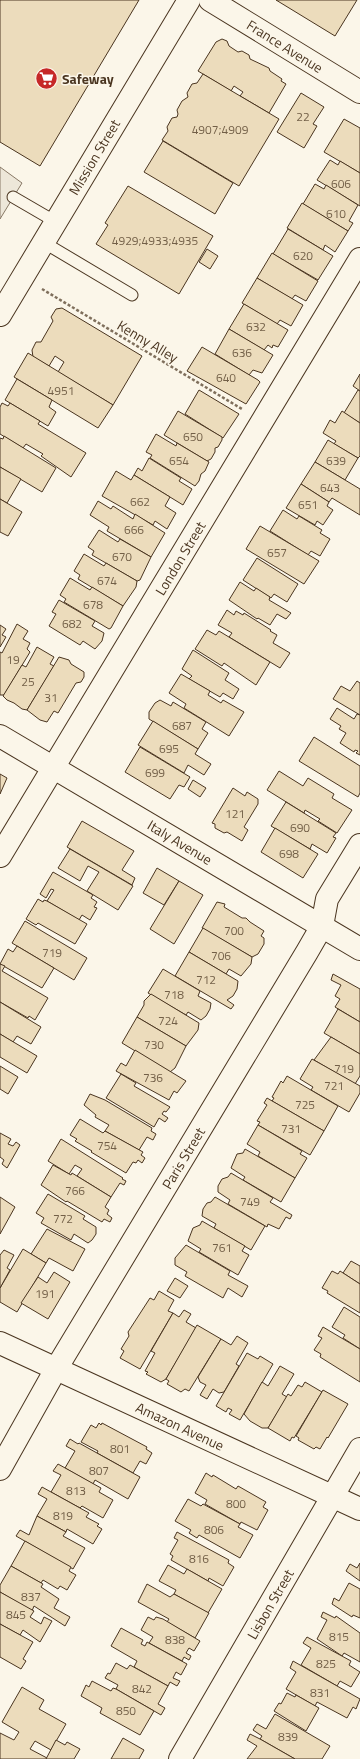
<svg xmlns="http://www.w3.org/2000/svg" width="360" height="1759" viewBox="0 0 360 1759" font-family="'Titillium Web',sans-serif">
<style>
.parking{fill:#ede7d9;stroke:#887966}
.building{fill:#ecdcbc;stroke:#4a3520}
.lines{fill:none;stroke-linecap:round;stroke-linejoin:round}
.lane-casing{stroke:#4a3520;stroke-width:13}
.street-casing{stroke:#4a3520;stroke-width:24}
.secondary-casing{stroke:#4a3520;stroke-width:24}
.path{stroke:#7f6f5c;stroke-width:2.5;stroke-dasharray:3 2;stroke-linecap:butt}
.lane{stroke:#fbf6e9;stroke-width:11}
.street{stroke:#fbf6e9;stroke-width:22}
.secondary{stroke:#fbf6e9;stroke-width:22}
.labels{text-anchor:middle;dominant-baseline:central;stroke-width:3;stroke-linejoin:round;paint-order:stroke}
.number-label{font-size:12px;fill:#725f47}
.street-label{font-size:14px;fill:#4a3520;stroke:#fbf6e9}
.poi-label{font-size:14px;font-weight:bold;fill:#4a3520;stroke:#fbf6e9;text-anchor:start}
</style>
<rect width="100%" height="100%" fill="#fbf6e9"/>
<!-- parking -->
<polygon class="parking" points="0,167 22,183 0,219"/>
<!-- building -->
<g class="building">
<polygon points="0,0 139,0 40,166 0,142"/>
<polygon points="276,0 357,0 335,36"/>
<polygon points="222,39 227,41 229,46 238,52 242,51 249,55 250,59 269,68 270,71 282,79 281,81 286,84 269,113 240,96 243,92 234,86 231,91 198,71 216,42"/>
<polygon points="203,74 279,119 239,186 162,140 168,131 167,127 172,118 177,117 178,114 177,110 182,101 188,97 187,93 192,84 197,83"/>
<polygon points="301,93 324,107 313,124 317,126 304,148 277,132"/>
<polygon points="344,119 360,128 360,173 324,152"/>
<polygon points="163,141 233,183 215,214 144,172"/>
<polygon points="330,160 338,165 340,161 360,173 360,206 317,180"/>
<polygon points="315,184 324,189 326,185 358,205 349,221 353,223 348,231 303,204"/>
<polygon points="128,186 213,236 179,294 96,244 108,225 105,223"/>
<polygon points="302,203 348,231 335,252 325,245 323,250 287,228"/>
<polygon points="288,229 333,256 318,280 273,254"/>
<polygon points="207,249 218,256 210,269 199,262"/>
<polygon points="272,253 318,281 306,301 295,295 292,299 257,278"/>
<polygon points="257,278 303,305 291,326 280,320 277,324 242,303"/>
<polygon points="244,304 288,330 278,347 273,345 272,348 268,345 264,350 229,329"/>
<polygon points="62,308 142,356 113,405 58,372 64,362 55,356 49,366 33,357 32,350 36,342 41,342 53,321 51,317 56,309"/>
<polygon points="229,329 273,355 262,373 253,370 249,375 215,354"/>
<polygon points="202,347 258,380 260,382 246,404 187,371"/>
<polygon points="28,353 113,405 98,428 14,377"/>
<polygon points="360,374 360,391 353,386"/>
<polygon points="17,379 52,400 49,407 56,412 48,426 5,400"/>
<polygon points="199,390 239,414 223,438 185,414"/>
<polygon points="358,390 360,391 360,423 344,413"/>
<polygon points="2,403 8,406 10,403 40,421 38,424 86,453 71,477 41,456 43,454 26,444 23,448 0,434 0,407"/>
<polygon points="178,411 222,437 222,440 218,447 215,448 215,452 211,459 207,461 164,435"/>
<polygon points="342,411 360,423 360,456 358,458 334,444 336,441 323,433 330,420 335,423"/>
<polygon points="156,434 176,446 177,443 209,462 205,471 201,474 199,481 195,486 150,458 152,455 146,452"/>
<polygon points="4,436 56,468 42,492 0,467 0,438 3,439"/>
<polygon points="328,440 358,458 345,480 315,462"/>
<polygon points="149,458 181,478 179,481 192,489 183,505 134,475 138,468 142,471"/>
<polygon points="315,462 360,489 360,515 332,498 329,502 301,484"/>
<polygon points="0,467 21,479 7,503 0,499"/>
<polygon points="116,471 131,480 134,475 170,497 165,506 176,513 167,529 155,521 153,525 102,496"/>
<polygon points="301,484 329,502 327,506 333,510 323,525 317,521 315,525 286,508"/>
<polygon points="0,499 22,512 8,536 0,532"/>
<polygon points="98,501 111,509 113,506 133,519 135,514 165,533 151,557 107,531 109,527 90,515"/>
<polygon points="283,510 297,519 299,516 322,530 320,533 330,539 320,556 311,551 308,555 270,531"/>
<polygon points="260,526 319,561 304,584 246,549"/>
<polygon points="99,530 118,542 120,539 151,557 140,580 137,581 92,555 94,551 88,547"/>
<polygon points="84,554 104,566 106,563 137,581 136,587 123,606 78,579 80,575 74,571"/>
<polygon points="257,558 298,584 287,602 274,594 271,598 243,580"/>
<polygon points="70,578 90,590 92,587 123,606 111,628 109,629 64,602 66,599 60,595"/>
<polygon points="240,582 254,591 256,588 270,597 269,600 291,613 286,619 277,614 270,625 258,618 257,619 229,600"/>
<polygon points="59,600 95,621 92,626 104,633 102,641 95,649 83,641 80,645 49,626 56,614 52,612"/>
<polygon points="227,610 234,615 236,611 243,615 244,613 271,630 270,631 277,635 273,643 290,653 280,668 229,637 232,633 218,625"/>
<polygon points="17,624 28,631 23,639 30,643 27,649 30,652 4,695 0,695 0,652 2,653"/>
<polygon points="0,625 6,629 2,635 6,637 0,647"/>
<polygon points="207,630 216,635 219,631 270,662 256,685 224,663 222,666 195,649"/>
<polygon points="37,647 54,657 50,664 54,666 27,710 22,709 14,703 7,700 3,696 22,665 26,667"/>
<polygon points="193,650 229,673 225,680 239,689 233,699 223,693 220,697 189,679 192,676 182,669"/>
<polygon points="59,657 69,660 71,664 84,672 84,677 81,682 76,683 58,713 54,711 47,722 40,720 27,710"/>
<polygon points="181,674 210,691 208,695 221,703 223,700 244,712 229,736 184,708 186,704 169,693"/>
<polygon points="357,681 360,683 360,715 333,699 341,686 350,691"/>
<polygon points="160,700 171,706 173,702 206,722 202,729 208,733 198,749 149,719 149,712 155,703"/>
<polygon points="337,708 354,719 357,714 360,715 360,755 356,753 358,751 355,750 354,752 340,743 346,733 339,729 341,726 330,719"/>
<polygon points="153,721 198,749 195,754 211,764 204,775 188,765 184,773 138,745"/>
<polygon points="314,737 360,766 360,793 358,797 299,761"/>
<polygon points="140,747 190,777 184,787 179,785 170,799 125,772"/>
<polygon points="279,771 303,786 308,778 334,794 332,798 352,810 337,833 318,821 320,819 305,810 304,813 267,790"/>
<polygon points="0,774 7,778 0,794"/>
<polygon points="193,780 206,788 200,797 188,789"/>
<polygon points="233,788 245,796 247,792 258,799 258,804 244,827 248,830 242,841 227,832 224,833 215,828 215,824 212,823"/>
<polygon points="286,802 336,833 333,837 336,838 327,853 312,844 310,849 271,826"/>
<polygon points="82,821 134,851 122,870 135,878 132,885 67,847"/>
<polygon points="275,828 318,854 303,878 261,852"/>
<polygon points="70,849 133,886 118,910 87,891 99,872 88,866 80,881 58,868"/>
<polygon points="157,868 179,881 164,905 143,893"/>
<polygon points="53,872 93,895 91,898 97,902 94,907 97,908 90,920 82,915 79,920 47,901 54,890 51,889 46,898 40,894"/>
<polygon points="179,881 203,895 174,944 150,929"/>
<polygon points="38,899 43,902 44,900 47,901 87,924 75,944 38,923 36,925 26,919"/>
<polygon points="217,902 225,904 224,907 242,918 246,918 250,922 264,931 261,936 264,938 264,944 258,954 252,957 202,928"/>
<polygon points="25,921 87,958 74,980 12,943"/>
<polygon points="203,928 252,957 251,964 241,976 229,969 226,974 189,952"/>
<polygon points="17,946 54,968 42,988 0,964 8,949 13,952"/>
<polygon points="189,952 238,981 237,989 233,996 227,1000 234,1005 231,1009 175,976"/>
<polygon points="0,964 5,966 2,971 48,998 35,1020 29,1016 28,1018 0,1002"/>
<polygon points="163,969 200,991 198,996 211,1003 210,1009 206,1016 201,1020 188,1012 186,1015 148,993"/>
<polygon points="333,974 360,989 360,1022 335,1007 340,999 335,996 341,985 331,980"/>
<polygon points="151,994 199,1023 198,1030 186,1046 137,1017 144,1005 144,1001"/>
<polygon points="0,1002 41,1027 31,1044 17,1036 13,1042 0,1034"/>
<polygon points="338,1009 360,1022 360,1054 324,1033"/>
<polygon points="137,1017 186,1046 175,1068 170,1072 122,1043"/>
<polygon points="0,1034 37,1056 27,1073 0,1057"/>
<polygon points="331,1037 360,1054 360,1076 355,1084 314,1060"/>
<polygon points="135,1050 186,1081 177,1093 174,1091 169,1100 116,1071 121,1063 126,1066"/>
<polygon points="312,1059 360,1086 360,1093 349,1112 311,1090 313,1087 300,1079"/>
<polygon points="0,1066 18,1077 8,1094 0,1089"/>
<polygon points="121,1074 136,1083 134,1086 170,1107 166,1112 164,1111 162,1114 168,1118 165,1122 159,1118 154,1127 106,1098"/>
<polygon points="287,1076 338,1106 324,1131 272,1101 274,1098 272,1097 281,1081 283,1083"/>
<polygon points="90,1094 105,1100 152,1128 151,1131 156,1134 153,1140 147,1137 139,1150 105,1131 109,1125 95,1117 96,1115 84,1105"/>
<polygon points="267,1098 324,1131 310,1155 258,1125 260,1122 257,1121 267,1105 264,1103"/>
<polygon points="80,1119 103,1133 105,1131 143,1152 141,1155 145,1158 142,1163 138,1160 136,1163 133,1162 126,1173 91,1152 92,1151 75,1141 77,1139 70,1135"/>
<polygon points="258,1125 302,1151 300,1154 307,1158 295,1178 258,1156 260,1152 247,1144"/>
<polygon points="0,1133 11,1139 8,1144 13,1146 16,1142 20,1145 7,1168 2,1164 4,1160 0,1157"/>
<polygon points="61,1139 123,1178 122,1179 126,1181 124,1185 120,1183 111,1197 77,1176 82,1169 75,1165 69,1174 48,1161"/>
<polygon points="245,1149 295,1178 281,1202 243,1180 245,1177 231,1168 237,1154 243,1153"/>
<polygon points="53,1165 71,1175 72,1173 111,1197 105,1207 109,1210 107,1214 112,1218 110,1222 104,1219 102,1222 67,1201 66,1202 41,1185"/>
<polygon points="231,1173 273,1198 270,1202 292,1215 290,1219 286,1217 279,1229 268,1224 267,1227 228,1204 230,1200 218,1192 218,1186 222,1179 228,1177"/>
<polygon points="48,1194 85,1216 83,1219 96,1227 96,1234 92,1240 88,1243 74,1234 71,1240 41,1223 44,1218 36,1213"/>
<polygon points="0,1197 15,1207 0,1234"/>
<polygon points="215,1197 265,1226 251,1250 214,1228 216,1224 202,1216 203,1209 207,1203 211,1202"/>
<polygon points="202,1221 245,1246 242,1251 249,1255 238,1275 199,1252 201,1249 188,1241 193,1228 200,1225"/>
<polygon points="47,1229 85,1249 73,1271 49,1258 46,1263 31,1254"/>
<polygon points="186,1245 230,1271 228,1275 248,1286 242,1297 228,1288 223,1298 185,1276 187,1272 175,1265 175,1258"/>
<polygon points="23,1249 46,1263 17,1312 0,1302 0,1288"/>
<polygon points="4,1250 14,1255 7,1268 10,1270 0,1288 0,1255"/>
<polygon points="351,1261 360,1266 360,1284 343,1273"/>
<polygon points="332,1271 338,1274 340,1271 360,1284 360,1313 327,1293 328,1291 322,1288"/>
<polygon points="54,1272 70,1282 48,1319 21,1303 38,1277 47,1283"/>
<polygon points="175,1278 188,1286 180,1298 167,1291"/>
<polygon points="159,1291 174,1300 168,1311 173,1313 140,1369 120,1358 124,1351 121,1349 129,1336 128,1332 150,1298 154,1300"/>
<polygon points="344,1307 360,1317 360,1349 343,1338 345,1335 332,1327"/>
<polygon points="184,1310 191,1314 186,1322 196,1328 166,1379 161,1382 146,1374 148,1372 145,1371 155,1353 151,1351 173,1313 179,1317"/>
<polygon points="197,1325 221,1339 189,1391 185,1389 181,1392 167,1384 169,1381 166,1379"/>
<polygon points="323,1327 360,1349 360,1382 320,1357 321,1354 314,1350 322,1338 318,1336"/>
<polygon points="237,1336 248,1343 236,1364 239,1366 224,1392 219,1393 213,1389 207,1399 200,1395 206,1385 200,1382 198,1377 221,1339 231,1345"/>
<polygon points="247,1353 258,1359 260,1356 273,1364 240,1420 229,1414 232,1410 228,1408 226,1412 216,1406"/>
<polygon points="280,1366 294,1374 282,1394 287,1397 268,1428 262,1428 250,1421 244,1414 262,1382 268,1386"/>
<polygon points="305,1382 322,1392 294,1438 292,1437 290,1441 268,1428 288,1394 291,1396 298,1385 302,1387"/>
<polygon points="323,1390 348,1404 328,1438 327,1437 320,1449 316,1447 314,1449 298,1440 299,1438 296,1436"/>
<polygon points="99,1423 101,1425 102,1423 147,1447 146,1449 152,1453 146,1464 140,1461 133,1473 97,1453 98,1451 81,1442 91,1425 96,1428"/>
<polygon points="70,1439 78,1444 79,1443 140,1477 128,1499 95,1480 93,1484 65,1468 75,1451 66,1446"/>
<polygon points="58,1464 101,1488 99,1492 113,1500 103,1518 82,1506 80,1508 51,1492 61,1475 53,1471"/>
<polygon points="206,1473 212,1477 213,1475 236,1489 238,1486 266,1502 263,1507 268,1510 257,1530 241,1522 240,1524 205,1504 207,1500 195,1493"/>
<polygon points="42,1487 89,1513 86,1517 99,1524 97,1526 102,1529 93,1544 67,1529 66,1532 37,1516 47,1499 38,1494"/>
<polygon points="188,1499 201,1506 203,1504 240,1524 238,1527 253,1535 240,1558 199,1535 197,1538 189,1533 191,1530 175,1521"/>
<polygon points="37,1516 66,1532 63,1536 85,1548 73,1569 16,1536 20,1530 29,1535"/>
<polygon points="177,1532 229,1560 228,1563 234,1567 223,1586 209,1578 208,1581 171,1560 173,1556 170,1554 178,1540 174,1538"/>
<polygon points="25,1541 71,1567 69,1571 76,1575 67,1590 60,1586 58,1589 43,1580 41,1583 11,1566"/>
<polygon points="360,1563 360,1581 346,1571 350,1564 357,1568"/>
<polygon points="168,1565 184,1574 187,1569 222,1589 208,1613 174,1594 176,1590 159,1581"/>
<polygon points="11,1566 43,1584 41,1587 59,1599 54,1608 70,1617 65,1626 34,1606 32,1611 0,1592 0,1585"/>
<polygon points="349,1583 360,1589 360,1618 353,1615 352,1617 332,1604 334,1598 339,1601"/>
<polygon points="147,1584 170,1597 174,1594 209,1613 195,1638 167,1622 169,1619 138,1602"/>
<polygon points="0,1592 34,1611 30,1617 41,1624 44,1617 52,1621 40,1642 23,1630 20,1635 0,1624"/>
<polygon points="323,1612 335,1618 336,1616 360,1633 360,1662 344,1653 342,1656 317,1639 327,1620 321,1617"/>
<polygon points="148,1617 154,1620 156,1617 163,1619 200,1641 194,1651 189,1648 186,1653 191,1656 189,1660 184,1657 182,1661 149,1643 153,1637 141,1630"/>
<polygon points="0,1624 33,1642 23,1659 26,1661 21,1669 0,1657"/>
<polygon points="121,1628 143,1640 141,1644 145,1646 147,1642 187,1664 181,1675 176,1672 173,1678 180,1681 177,1686 170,1682 168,1686 134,1667 137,1661 111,1646"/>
<polygon points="307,1637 351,1661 349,1665 360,1672 351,1687 340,1681 337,1686 301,1665 311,1648 303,1643"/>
<polygon points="293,1661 360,1699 356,1709 353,1707 347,1718 317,1702 315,1706 286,1689 296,1672 290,1668"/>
<polygon points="116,1663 127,1669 130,1665 168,1686 158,1704 165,1708 161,1715 116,1689 118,1685 105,1678 108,1673 110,1674"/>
<polygon points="92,1681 111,1691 113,1688 116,1689 154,1711 140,1735 100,1713 102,1708 81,1696 86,1685 89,1687"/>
<polygon points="22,1687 44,1700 39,1709 66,1724 51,1750 35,1741 30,1749 47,1758 46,1759 0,1759 0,1733 14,1740 19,1732 2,1722"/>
<polygon points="287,1693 295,1697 296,1695 319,1708 306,1731 274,1711 279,1703 281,1704"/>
<polygon points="275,1714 330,1746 322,1759 295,1759 260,1739 262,1736 253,1730 257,1724 266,1729"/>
<polygon points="250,1734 260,1739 295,1759 247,1759 257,1746 247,1740"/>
<polygon points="123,1738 144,1750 139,1759 111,1759"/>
<polygon points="56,1740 65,1745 67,1742 80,1749 74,1759 46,1759"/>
</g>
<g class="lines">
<defs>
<g id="lane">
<polyline points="13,197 56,222"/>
<polyline points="43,242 132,295"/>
</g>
<g id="street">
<polyline points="210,0 360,92"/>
<polyline points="0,736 360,949"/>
<polyline points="0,856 360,259"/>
<polyline points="0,1343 360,1509"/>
<polyline points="0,1469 56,1369 307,952 322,926 327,899 360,845"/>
<polyline points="180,1759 360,1449"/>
</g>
<polyline id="secondary" points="0,315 189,0"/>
</defs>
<!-- lane casing -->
<use href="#lane" class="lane-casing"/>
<!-- street casing -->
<use href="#street" class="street-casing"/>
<!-- secondary casing -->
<use href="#secondary" class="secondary-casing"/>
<!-- path -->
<polyline class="path" points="42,289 242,409"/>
<!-- lane -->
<use href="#lane" class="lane"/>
<!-- street -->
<use href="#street" class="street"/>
<!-- secondary -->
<use href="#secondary" class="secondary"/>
</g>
<!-- icons -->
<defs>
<symbol id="supermarket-disc" viewBox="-11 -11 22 22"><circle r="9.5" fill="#c62828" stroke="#fbf6e9"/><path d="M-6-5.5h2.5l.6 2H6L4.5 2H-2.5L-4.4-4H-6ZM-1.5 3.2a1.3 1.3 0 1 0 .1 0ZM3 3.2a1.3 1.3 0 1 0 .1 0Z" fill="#fff"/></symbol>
</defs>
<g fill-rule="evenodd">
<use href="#supermarket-disc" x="34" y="66" width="25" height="25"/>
</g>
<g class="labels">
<!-- number labels -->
<g class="number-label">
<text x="303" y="116">22</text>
<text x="220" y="129">4907;4909</text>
<text x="341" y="183">606</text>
<text x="336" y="213">610</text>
<text x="155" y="240">4929;4933;4935</text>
<text x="303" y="255">620</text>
<text x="256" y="326">632</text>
<text x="242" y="352">636</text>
<text x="226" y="377">640</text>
<text x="61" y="390">4951</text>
<text x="193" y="436">650</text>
<text x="179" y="460">654</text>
<text x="336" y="460">639</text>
<text x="330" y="487">643</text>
<text x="140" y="501">662</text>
<text x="308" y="504">651</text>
<text x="134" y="529">666</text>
<text x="277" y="552">657</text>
<text x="122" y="556">670</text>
<text x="107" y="580">674</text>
<text x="93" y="604">678</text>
<text x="72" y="623">682</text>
<text x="13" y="659">19</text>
<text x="28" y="681">25</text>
<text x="51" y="697">31</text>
<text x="182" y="725">687</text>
<text x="169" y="748">695</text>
<text x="155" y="772">699</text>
<text x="235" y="813">121</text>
<text x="300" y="827">690</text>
<text x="289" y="853">698</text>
<text x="234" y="930">700</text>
<text x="52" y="952">719</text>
<text x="221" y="955">706</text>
<text x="206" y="979">712</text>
<text x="174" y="994">718</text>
<text x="168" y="1020">724</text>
<text x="154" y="1044">730</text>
<text x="344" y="1068">719</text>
<text x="153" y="1077">736</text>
<text x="334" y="1085">721</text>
<text x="305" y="1104">725</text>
<text x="291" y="1128">731</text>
<text x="107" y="1145">754</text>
<text x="75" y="1190">766</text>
<text x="250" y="1201">749</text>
<text x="63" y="1218">772</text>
<text x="222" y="1247">761</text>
<text x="45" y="1293">191</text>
<text x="120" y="1448">801</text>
<text x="99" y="1470">807</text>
<text x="76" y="1490">813</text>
<text x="236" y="1503">800</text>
<text x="63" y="1515">819</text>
<text x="214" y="1529">806</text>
<text x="199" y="1558">816</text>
<text x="31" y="1596">837</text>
<text x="16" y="1614">845</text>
<text x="339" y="1636">815</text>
<text x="175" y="1639">838</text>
<text x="326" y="1663">825</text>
<text x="142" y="1688">842</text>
<text x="320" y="1692">831</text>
<text x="126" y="1710">850</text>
<text x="288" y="1736">839</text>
</g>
<!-- street labels -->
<g class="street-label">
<text transform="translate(285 46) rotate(32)">France Avenue</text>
<text transform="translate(94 157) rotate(-59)">Mission Street</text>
<text transform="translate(148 341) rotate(31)">Kenny Alley</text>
<text transform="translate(180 558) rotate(-59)">London Street</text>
<text transform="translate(180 842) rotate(31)">Italy Avenue</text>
<text transform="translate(183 1158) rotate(-59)">Paris Street</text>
<text transform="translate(180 1426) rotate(25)">Amazon Avenue</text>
<text transform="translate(270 1604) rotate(-60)">Lisbon Street</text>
</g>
<!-- poi labels -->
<g class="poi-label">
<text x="62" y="78">Safeway</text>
</g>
</g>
</svg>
